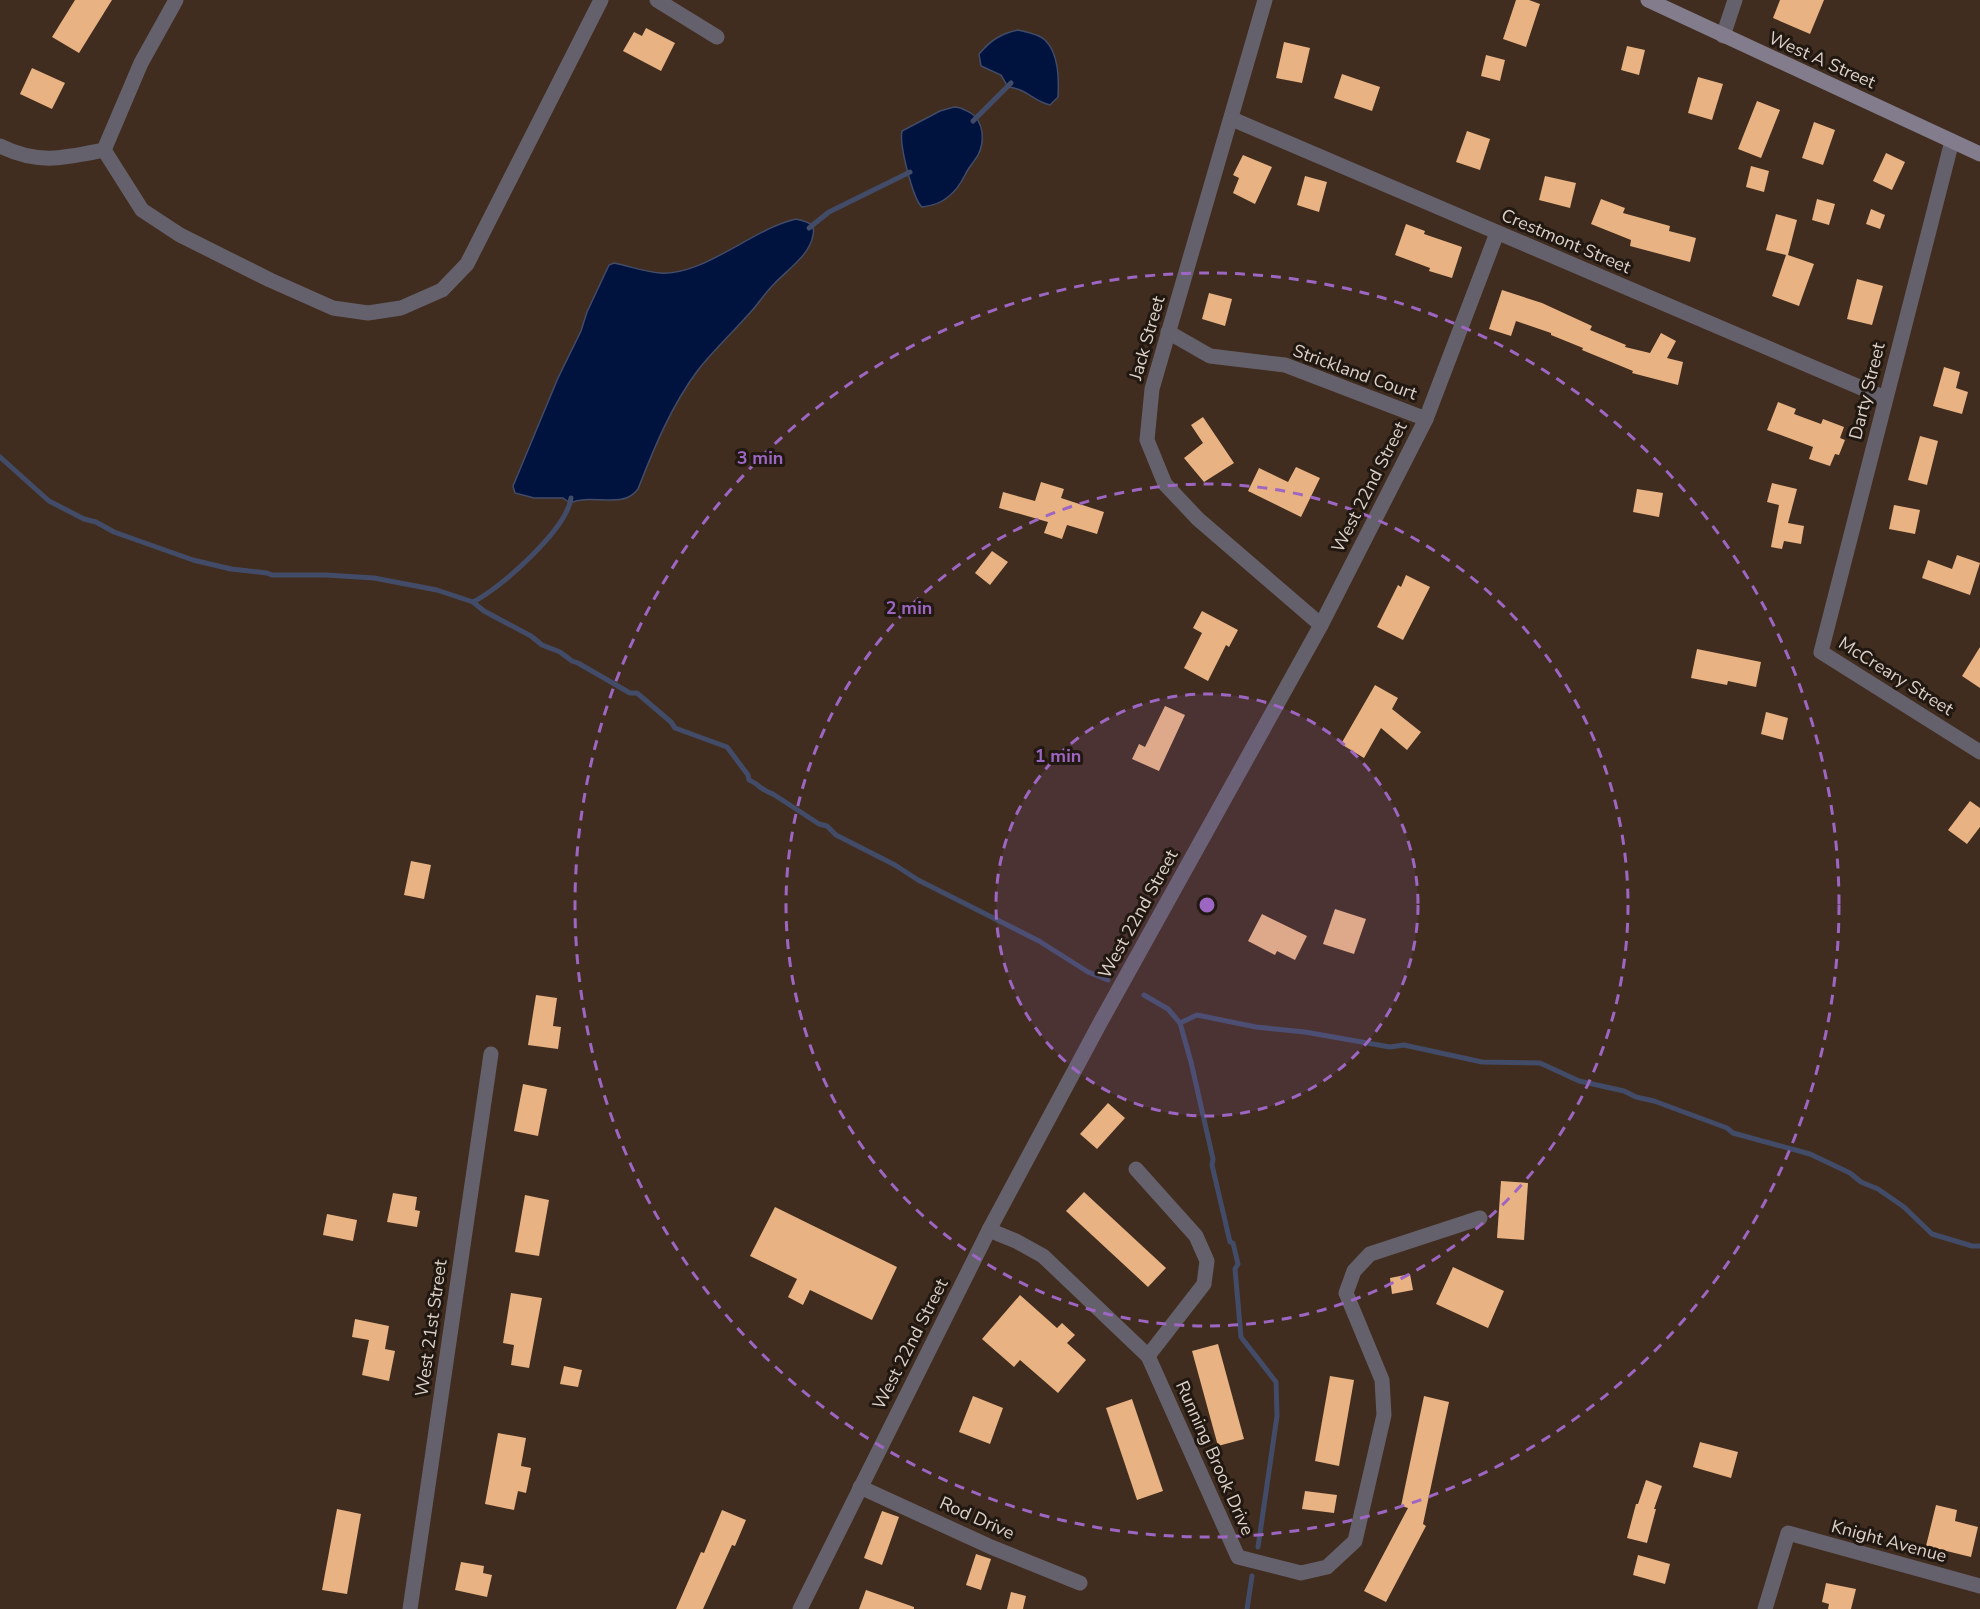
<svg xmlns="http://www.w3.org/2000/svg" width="1980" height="1609" viewBox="0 0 1980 1609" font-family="'Nunito Sans',sans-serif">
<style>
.water{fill:#00133f;stroke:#424c68;stroke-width:1.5}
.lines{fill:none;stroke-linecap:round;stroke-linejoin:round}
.stream{stroke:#424c68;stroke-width:5}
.building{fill:#e8b282}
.street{stroke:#65616c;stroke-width:15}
.secondary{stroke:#827c8c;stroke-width:15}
.ring{fill:none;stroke:#9d66c2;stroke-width:3;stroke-dasharray:10 8}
.labels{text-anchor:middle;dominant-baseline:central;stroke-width:6;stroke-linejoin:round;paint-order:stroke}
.street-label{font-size:18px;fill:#ddd1c8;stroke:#201811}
.centre{fill:#9d66c2;stroke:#201811;stroke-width:3}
.ring-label{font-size:18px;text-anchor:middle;font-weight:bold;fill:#9d66c2;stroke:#201811;stroke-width:6;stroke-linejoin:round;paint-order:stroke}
</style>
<rect width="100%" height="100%" fill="#402d1f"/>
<!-- water -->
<g class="water">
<path d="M1018,30C1026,32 1039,34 1045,40C1059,54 1059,79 1058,97L1050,105C1033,101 1027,89 1008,87L1001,75L981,66L979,54C991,40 1000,34 1018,30Z"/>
<path d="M954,107C961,107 965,110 971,113C984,122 985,142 978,155C974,162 968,168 965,175C961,183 956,191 948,197C941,203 932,206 922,207C913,199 899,145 902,131L940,111Z"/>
<path d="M796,219C805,221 816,223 813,235C810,255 787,270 774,284C764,294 757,306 747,316C731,334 713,351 698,370C671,406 654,448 638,489C623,510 592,493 570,503L563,498H534L515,493L513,486L558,378L581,331L587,312L609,265L614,263C629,266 645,272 660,273C704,276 752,229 796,219Z"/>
</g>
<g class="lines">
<!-- stream -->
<g class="stream">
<polyline points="973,121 1011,83"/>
<polyline points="809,228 829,212 910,172"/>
<path d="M0,457L49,501L84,519L96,522L114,532L193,560L231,569L267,573L272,575H326L374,578L437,590L473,602L484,611L531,636L542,645L560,652L572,661L578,663L630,693H637L671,722L675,728L727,747L748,775L749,780C757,783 764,792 773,794L819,824L827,826L836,835L895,865L918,880L1039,941L1088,972L1108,980"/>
<path d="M473,602C500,589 567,529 571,498"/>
<polyline points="1144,995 1168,1009 1180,1023 1191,1062 1213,1159 1212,1165 1230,1242 1233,1243 1238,1264 1235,1269 1241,1337 1276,1382 1277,1416 1258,1547"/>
<polyline points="1180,1023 1197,1015 1256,1027 1305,1032 1390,1047 1404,1045 1482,1062 1540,1063 1579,1081 1624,1091 1636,1097 1654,1101 1727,1128 1733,1133 1810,1154 1850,1173 1861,1182 1878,1189 1904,1207 1932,1234 1972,1246 1980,1246"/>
<polyline points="1247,1609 1252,1576"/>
</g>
</g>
<!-- building -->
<g class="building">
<polygon points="75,0 112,0 79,53 52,37"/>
<polygon points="1516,0 1529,0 1540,4 1526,47 1503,39"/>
<polygon points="1780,0 1824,0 1810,34 1773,18"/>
<polygon points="646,28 675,43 661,71 623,51 634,32 642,36"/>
<polygon points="1284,42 1310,48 1302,83 1276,78"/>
<polygon points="1627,46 1645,50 1639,75 1621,70"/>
<polygon points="1486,55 1505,60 1500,81 1481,76"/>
<polygon points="32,68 65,83 52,109 20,94"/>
<polygon points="1342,74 1380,87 1372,111 1334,98"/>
<polygon points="1698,77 1723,84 1712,120 1688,113"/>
<polygon points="1757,101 1780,110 1761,158 1738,149"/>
<polygon points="1814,122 1835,130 1823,165 1802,158"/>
<polygon points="1467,131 1490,139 1480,170 1456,162"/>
<polygon points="1886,153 1905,162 1892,190 1873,181"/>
<polygon points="1243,155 1272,167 1255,204 1233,193 1239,178 1233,175"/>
<polygon points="1751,166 1769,171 1764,192 1746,187"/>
<polygon points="1305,176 1327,182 1319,212 1297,205"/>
<polygon points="1545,176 1576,183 1570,208 1539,200"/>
<polygon points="1601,199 1625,208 1623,213 1670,226 1669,231 1696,238 1690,262 1630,246 1631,240 1591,224"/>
<polygon points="1817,199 1835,204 1829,225 1812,220"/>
<polygon points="1871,209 1885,215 1880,229 1866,224"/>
<polygon points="1776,214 1797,220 1788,255 1814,264 1799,306 1772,296 1786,255 1766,250"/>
<polygon points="1406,224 1425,231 1424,234 1462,247 1452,278 1429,271 1430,268 1395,255"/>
<polygon points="1857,279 1883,286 1872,325 1847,319"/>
<polygon points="1502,290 1542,303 1592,326 1590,330 1626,345 1625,347 1650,353 1661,333 1676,341 1667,358 1683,362 1678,385 1632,373 1633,371 1582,350 1583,348 1551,335 1551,333 1516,321 1511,336 1489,329"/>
<polygon points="1209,293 1232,299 1225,326 1202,319"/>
<polygon points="1944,367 1960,372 1956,388 1968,392 1962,414 1933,406"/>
<polygon points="1778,402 1796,409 1794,414 1821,424 1823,419 1844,427 1840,438 1845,440 1839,455 1835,454 1830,466 1809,459 1813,447 1767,430"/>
<polygon points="1203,417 1234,463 1204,482 1184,458 1203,443 1191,425"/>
<polygon points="1920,436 1938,441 1927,485 1908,480"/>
<polygon points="1296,467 1320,478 1301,517 1248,491 1259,468 1288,482"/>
<polygon points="1041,482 1064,489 1061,498 1104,512 1097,534 1067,525 1062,539 1044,533 1048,522 999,508 1003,492 1035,501"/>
<polygon points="1772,483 1797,489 1788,523 1804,526 1801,544 1784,541 1782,549 1771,547 1779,505 1767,502"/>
<polygon points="1637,489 1663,493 1659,517 1633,512"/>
<polygon points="1894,505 1920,510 1915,534 1889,529"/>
<polygon points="992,551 1008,562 990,585 975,573"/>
<polygon points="1957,555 1980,563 1970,595 1922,578 1928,560 1952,569"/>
<polygon points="1406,575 1430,587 1403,640 1377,627 1398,585 1401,587"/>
<polygon points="1202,611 1238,630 1229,647 1226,645 1208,681 1184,668 1202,633 1193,628"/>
<polygon points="1980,647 1980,688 1962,676"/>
<polygon points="1697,649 1761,662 1756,687 1728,681 1727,685 1691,678"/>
<polygon points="1375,685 1398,698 1392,709 1421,732 1407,750 1381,728 1364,758 1341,744"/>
<polygon points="1165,706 1185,715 1159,771 1132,759 1139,744 1145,747"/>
<polygon points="1766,712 1788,718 1783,740 1761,734"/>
<polygon points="1970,801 1980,808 1980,827 1967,844 1948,830"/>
<polygon points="411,861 431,865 424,899 404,895"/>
<polygon points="1335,909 1366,919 1354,954 1323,944"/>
<polygon points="1262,914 1307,936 1295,960 1277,951 1275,955 1248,941"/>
<polygon points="536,995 557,998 553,1026 561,1027 558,1049 528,1045"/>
<polygon points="523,1084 547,1089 538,1136 514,1131"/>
<polygon points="1108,1103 1125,1118 1097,1149 1080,1134"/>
<polygon points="1501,1181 1528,1183 1524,1240 1497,1238"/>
<polygon points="1084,1192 1166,1268 1148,1287 1066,1211"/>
<polygon points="393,1193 417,1197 415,1210 420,1211 417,1227 387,1222"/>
<polygon points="525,1195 549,1200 539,1256 515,1252"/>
<polygon points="775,1207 897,1267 872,1320 810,1290 803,1305 788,1297 797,1279 750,1256"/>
<polygon points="327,1214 357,1220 353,1241 323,1235"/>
<polygon points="1453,1267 1504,1291 1488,1328 1436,1304"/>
<polygon points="1410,1274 1413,1290 1392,1294 1390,1278"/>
<polygon points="511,1293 542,1298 529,1368 511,1365 514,1345 503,1343"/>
<polygon points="1020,1295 1057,1328 1062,1323 1075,1335 1067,1343 1086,1360 1058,1393 1020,1360 1014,1367 982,1339"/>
<polygon points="355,1319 389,1326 385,1349 395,1351 389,1381 362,1375 369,1340 352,1337"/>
<polygon points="1218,1344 1244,1439 1218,1446 1192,1351"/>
<polygon points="564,1366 582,1370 578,1387 560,1384"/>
<polygon points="1330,1376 1354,1380 1339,1466 1315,1461"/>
<polygon points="973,1396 1003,1408 990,1444 959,1432"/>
<polygon points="1424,1396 1449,1402 1423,1524 1426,1526 1386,1602 1364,1591 1408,1508 1401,1506"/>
<polygon points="1132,1399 1163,1491 1137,1500 1106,1408"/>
<polygon points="498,1433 526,1438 521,1466 531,1468 526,1493 518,1491 514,1510 485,1504"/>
<polygon points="1700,1442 1738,1452 1731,1478 1693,1467"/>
<polygon points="1646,1480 1662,1486 1654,1509 1656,1509 1647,1543 1627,1538 1636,1504 1638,1504"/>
<polygon points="1305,1491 1337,1495 1334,1513 1302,1509"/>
<polygon points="1936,1505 1957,1510 1955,1521 1978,1527 1971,1557 1926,1546"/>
<polygon points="337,1509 361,1514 347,1594 322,1590"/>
<polygon points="722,1510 746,1520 735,1546 732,1545 703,1609 676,1609 701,1552 704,1553"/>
<polygon points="882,1511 899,1517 882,1565 864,1558"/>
<polygon points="976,1554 991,1559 981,1590 966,1585"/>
<polygon points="1638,1555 1670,1564 1665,1584 1633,1575"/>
<polygon points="461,1562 484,1566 483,1573 492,1575 487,1597 455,1590"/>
<polygon points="1826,1583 1856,1589 1851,1609 1828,1609 1829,1604 1822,1602"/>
<polygon points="866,1590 914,1607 914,1609 859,1609"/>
<polygon points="1011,1592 1026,1596 1023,1609 1007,1609"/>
</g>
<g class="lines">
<!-- street -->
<g class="street">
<polyline points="176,0 141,63 104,150 142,210 180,235 270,280 333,308 368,313 401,308 442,290 467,264 601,0"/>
<polyline points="657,0 717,37"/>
<polyline points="1265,0 1152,389 1147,440 1165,484 1198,519 1321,625"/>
<polyline points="1723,36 1735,0"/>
<polyline points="1232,119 1885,398"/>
<polyline points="1952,141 1821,652 1980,752"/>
<path d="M0,146C38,165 65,158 104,150"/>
<polyline points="1168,332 1210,356 1285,365 1426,419"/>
<polyline points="1136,1169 1196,1236 1207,1261 1204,1284 1148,1356"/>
<polyline points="989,1230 1016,1241 1043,1256 1148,1356 1238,1557 1301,1573 1327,1567 1355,1541 1384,1415 1382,1380 1346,1293 1354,1271 1370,1254 1480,1218"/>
<polyline points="860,1487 991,1547 1080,1583"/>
<polyline points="410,1609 491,1054"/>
<polyline points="800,1609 989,1230 1100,1023 1321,625 1426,419 1497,233"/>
<polyline points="1765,1609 1788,1533 1980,1586"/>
</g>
<!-- secondary -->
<polyline class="secondary" points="1648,0 1980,154"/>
</g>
<!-- distance rings -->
<circle cx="1207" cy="905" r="211" fill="#9d66c2" fill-opacity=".12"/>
<g class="ring">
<circle cx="1207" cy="905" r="211"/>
<circle cx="1207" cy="905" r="421"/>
<circle cx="1207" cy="905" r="632"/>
</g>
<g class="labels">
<!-- street labels -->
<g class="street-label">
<text transform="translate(1822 60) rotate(24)">West A Street</text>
<text transform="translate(1566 241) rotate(23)">Crestmont Street</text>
<text transform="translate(1147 338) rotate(-74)">Jack Street</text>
<text transform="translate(1355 372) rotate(20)">Strickland Court</text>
<text transform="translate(1867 391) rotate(-76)">Darty Street</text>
<text transform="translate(1369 487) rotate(-63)">West 22nd Street</text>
<text transform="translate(1896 676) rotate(32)">McCreary Street</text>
<text transform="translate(1138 914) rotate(-61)">West 22nd Street</text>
<text transform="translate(431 1328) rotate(-82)">West 21st Street</text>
<text transform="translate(910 1344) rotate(-63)">West 22nd Street</text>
<text transform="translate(1215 1458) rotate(66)">Running Brook Drive</text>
<text transform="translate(977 1518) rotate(24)">Rod Drive</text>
<text transform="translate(1889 1541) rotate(15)">Knight Avenue</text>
</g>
</g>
<circle cx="1207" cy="905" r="9" class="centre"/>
<g class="ring-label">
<text x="760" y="464">3 min</text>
<text x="909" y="614">2 min</text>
<text x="1058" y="762">1 min</text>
</g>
</svg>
